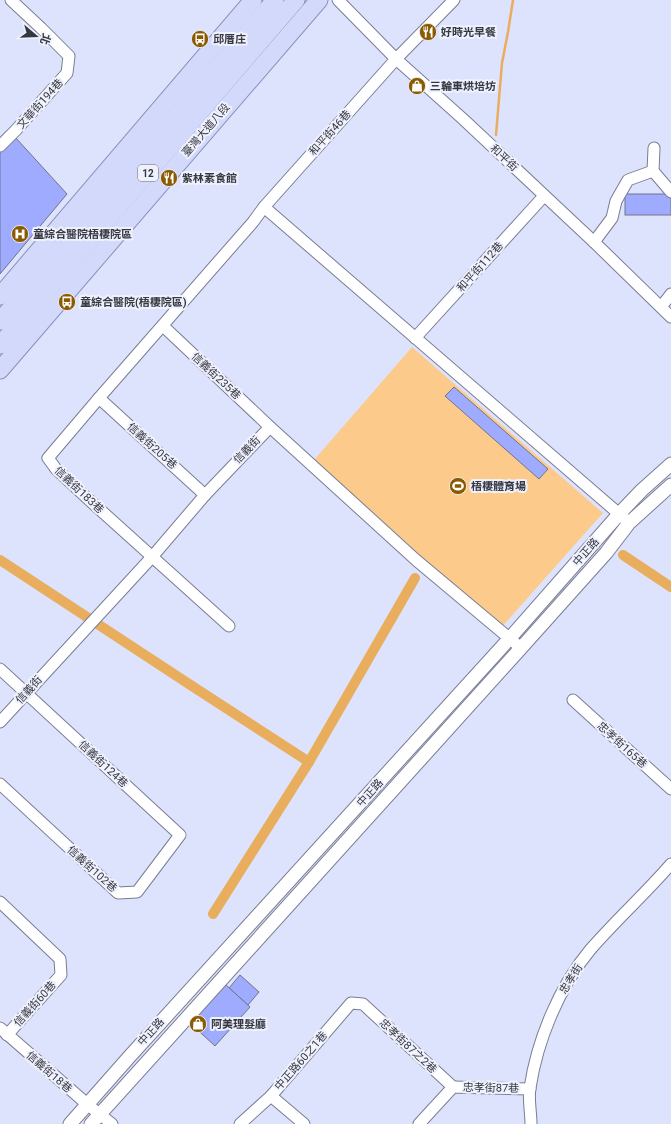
<svg xmlns="http://www.w3.org/2000/svg" width="671" height="1124" viewBox="0 0 671 1124" font-family="Roboto,'Noto Sans TC',sans-serif">
<style>
.green{fill:#fccb8b}
.lines{fill:none;stroke-linecap:round;stroke-linejoin:round}
.stream{stroke:#e8ad5d;stroke-width:2.5}
.canal{stroke:#e8ad5d;stroke-width:10}
.building{fill:#9fabfe;stroke:#70748a}
.minor-casing{stroke:#797d94;stroke-width:13}
.tertiary-casing{stroke:#797d94;stroke-width:15}
.primary-casing{stroke:#8990b9;stroke-width:19}
.minor{stroke:#fff;stroke-width:11}
.tertiary{stroke:#fff;stroke-width:13}
.primary{stroke:#d3d9fb;stroke-width:17}
.labels{text-anchor:middle;dominant-baseline:central;stroke-width:4;stroke-linejoin:round;paint-order:stroke}
.shield{fill:#eff1fc;stroke:#6d6f79;stroke-width:1}
.shield-label{font-size:10px;font-weight:bold;fill:#353741}
.poi-label{font-size:11px;font-weight:bold;fill:#353741;stroke:#eff1fc;text-anchor:start}
.street-label{font-size:11px;fill:#353741;stroke:#eff1fc}
</style>
<rect width="100%" height="100%" fill="#dee3fd"/>
<!-- green -->
<polygon class="green" points="412,347 603,513 501,628 314,460"/>
<g class="lines">
<!-- stream -->
<polyline class="stream" points="496,135 502,63 508,32 513,0"/>
<!-- canal -->
<g class="canal">
<polyline points="623,555 671,587"/>
<polyline points="0,560 192,686 309,762"/>
<polyline points="213,914 309,762 415,578"/>
</g>
</g>
<!-- building -->
<g class="building">
<polygon points="15,137 67,194 0,274 0,152"/>
<rect x="625" y="194" width="46" height="21"/>
<polygon points="454,387 548,469 539,479 445,396"/>
<polygon points="240,975 259,992 248,1005 229,988"/>
<polygon points="225,984 250,1007 215,1046 190,1023"/>
</g>
<g class="lines">
<defs>
<g id="minor">
<polyline points="338,0 396,59 463,119 594,242 671,317"/>
<polyline points="0,146 16,130 67,73 69,56 41,28 11,0"/>
<polyline points="653,171 654,148"/>
<polyline points="264,207 625,519"/>
<polyline points="594,242 612,218 616,201 628,180 653,171 671,192"/>
<polyline points="661,307 671,294"/>
<polyline points="163,326 270,427 416,560 521,648"/>
<polyline points="415,338 544,196"/>
<polyline points="99,398 205,495"/>
<polyline points="229,626 87,498 56,469 48,458 99,398 253,222 264,207 396,59 454,0"/>
<polyline points="0,669 180,835 137,892 118,893 0,784"/>
<polyline points="573,700 671,789"/>
<polyline points="0,722 152,557 205,495 270,427"/>
<polyline points="0,902 60,959 61,975 7,1035"/>
<polyline points="0,1028 87,1104 112,1124"/>
<polyline points="271,1096 304,1124"/>
<polyline points="240,1124 271,1096 351,1003 363,1004 453,1087"/>
<polyline points="419,1124 453,1087 530,1089"/>
<path d="M531,1124C531,1112 528,1099 530,1088C537,1041 559,987 590,950C616,920 645,894 671,864"/>
</g>
<g id="tertiary">
<polyline points="70,1124 130,1056 510,638 620,513 642,490 671,464"/>
<polyline points="91,1124 521,648 606,553 629,523 671,485"/>
</g>
<g id="primary">
<polyline points="0,296 253,0"/>
<polyline points="0,321 275,0"/>
<polyline points="0,345 296,0"/>
<polyline points="0,370 319,0"/>
</g>
</defs>
<!-- minor casing -->
<use href="#minor" class="minor-casing"/>
<!-- tertiary casing -->
<use href="#tertiary" class="tertiary-casing"/>
<!-- primary casing -->
<use href="#primary" class="primary-casing"/>
<!-- minor -->
<use href="#minor" class="minor"/>
<!-- tertiary -->
<use href="#tertiary" class="tertiary"/>
<!-- primary -->
<use href="#primary" class="primary"/>
</g>
<!-- icons -->
<defs>
<symbol id="restaurant-disc" viewBox="-11 -11 22 22"><circle r="9.5" fill="#8b5b02" stroke="#eff1fc"/><path d="M-5-6h1v4h1v-4h1v4h1v-4h1v5L-1.5 .5V6h-2V.5L-5-1ZM5-6V6H3V1.5H1.5Q1.5-4 5-6Z" fill="#fff"/></symbol>
<symbol id="bus-disc" viewBox="-11 -11 22 22"><circle r="9.5" fill="#8b5b02" stroke="#eff1fc"/><path d="M-5-6H5V4H4V6H2V4H-2V6H-4V4H-5ZM-3.5-4V0h7V-4ZM-3.5 1.2v1.5H-2V1.2ZM2 1.2v1.5H3.5V1.2Z" fill="#fff"/></symbol>
<symbol id="shop-disc" viewBox="-11 -11 22 22"><circle r="9.5" fill="#8b5b02" stroke="#eff1fc"/><path d="M-5-2.5h2.3a2.7 3.5 0 0 1 5.4 0H5L5.5 6h-11ZM-1.5-2.5h3a1.5 2.3 0 0 0-3 0Z" fill="#fff"/></symbol>
<symbol id="hospital-disc" viewBox="-11 -11 22 22"><circle r="9.5" fill="#8b5b02" stroke="#eff1fc"/><path d="M-5-5h3v3.5h4V-5h3V5h-3V1.5h-4V5h-3Z" fill="#fff"/></symbol>
<symbol id="stadium-disc" viewBox="-11 -11 22 22"><circle r="9.5" fill="#8b5b02" stroke="#eff1fc"/><path d="M0-5a6.5 5 0 1 0 0 10a6.5 5 0 1 0 0-10ZM-3.5-1.8h7v3.6h-7Z" fill="#fff"/></symbol>
</defs>
<g fill-rule="evenodd">
<use href="#restaurant-disc" x="418" y="22" width="20" height="20"/>
<use href="#bus-disc" x="190" y="29" width="20" height="20"/>
<use href="#shop-disc" x="407" y="76" width="20" height="20"/>
<use href="#restaurant-disc" x="159" y="168" width="20" height="20"/>
<use href="#hospital-disc" x="10" y="224" width="20" height="20"/>
<use href="#bus-disc" x="57" y="292" width="20" height="20"/>
<use href="#stadium-disc" x="448" y="476" width="20" height="20"/>
<use href="#shop-disc" x="188" y="1014" width="20" height="20"/>
</g>
<g class="labels">
<!-- shield labels -->
<rect class="shield" x="138" y="165" width="20" height="16" rx="3"/>
<g class="shield-label">
<text x="148" y="173">12</text>
</g>
<!-- poi labels -->
<g class="poi-label">
<text x="441" y="32">好時光早餐</text>
<text x="213" y="39">邱厝庄</text>
<text x="430" y="86">三輪車烘培坊</text>
<text x="182" y="178">紫林素食館</text>
<text x="33" y="234">童綜合醫院梧棲院區</text>
<text x="80" y="302">童綜合醫院(梧棲院區)</text>
<text x="471" y="486">梧棲體育場</text>
<text x="211" y="1024">阿美理髮廳</text>
</g>
<!-- street labels -->
<g class="street-label">
<text transform="translate(40 104) rotate(-48)">文華街194巷</text>
<text transform="translate(206 130) rotate(-49)">臺灣大道八段</text>
<text transform="translate(330 133) rotate(-48)">和平街46巷</text>
<text transform="translate(504 158) rotate(43)">和平街</text>
<text transform="translate(480 267) rotate(-48)">和平街112巷</text>
<text transform="translate(216 376) rotate(43)">信義街235巷</text>
<text transform="translate(152 446) rotate(42)">信義街205巷</text>
<text transform="translate(247 450) rotate(-46)">信義街</text>
<text transform="translate(79 490) rotate(43)">信義街183巷</text>
<text transform="translate(586 552) rotate(-49)">中正路</text>
<text transform="translate(29 690) rotate(-48)">信義街</text>
<text transform="translate(622 745) rotate(42)">忠孝街165巷</text>
<text transform="translate(103 764) rotate(43)">信義街124巷</text>
<text transform="translate(370 793) rotate(-48)">中正路</text>
<text transform="translate(92 869) rotate(42)">信義街102巷</text>
<text transform="translate(571 979) rotate(-58)">忠孝街</text>
<text transform="translate(35 1004) rotate(-48)">信義街60巷</text>
<text transform="translate(151 1032) rotate(-48)">中正路</text>
<text transform="translate(408 1046) rotate(43)">忠孝街87之2巷</text>
<text transform="translate(301 1061) rotate(-49)">中正路60之1巷</text>
<text transform="translate(49 1072) rotate(41)">信義街18巷</text>
<text transform="translate(491 1088) rotate(1)">忠孝街87巷</text>
</g>
</g>
<!-- north arrow -->
<g transform="translate(36 36) rotate(109)" stroke="#eff1fc" stroke-width="3" paint-order="stroke">
<path d="M0-3L7 15L0 10L-7 15Z" fill="#353741"/>
<text y="-6" font-size="11" font-weight="bold" text-anchor="middle" fill="#353741">北</text>
</g>
</svg>
